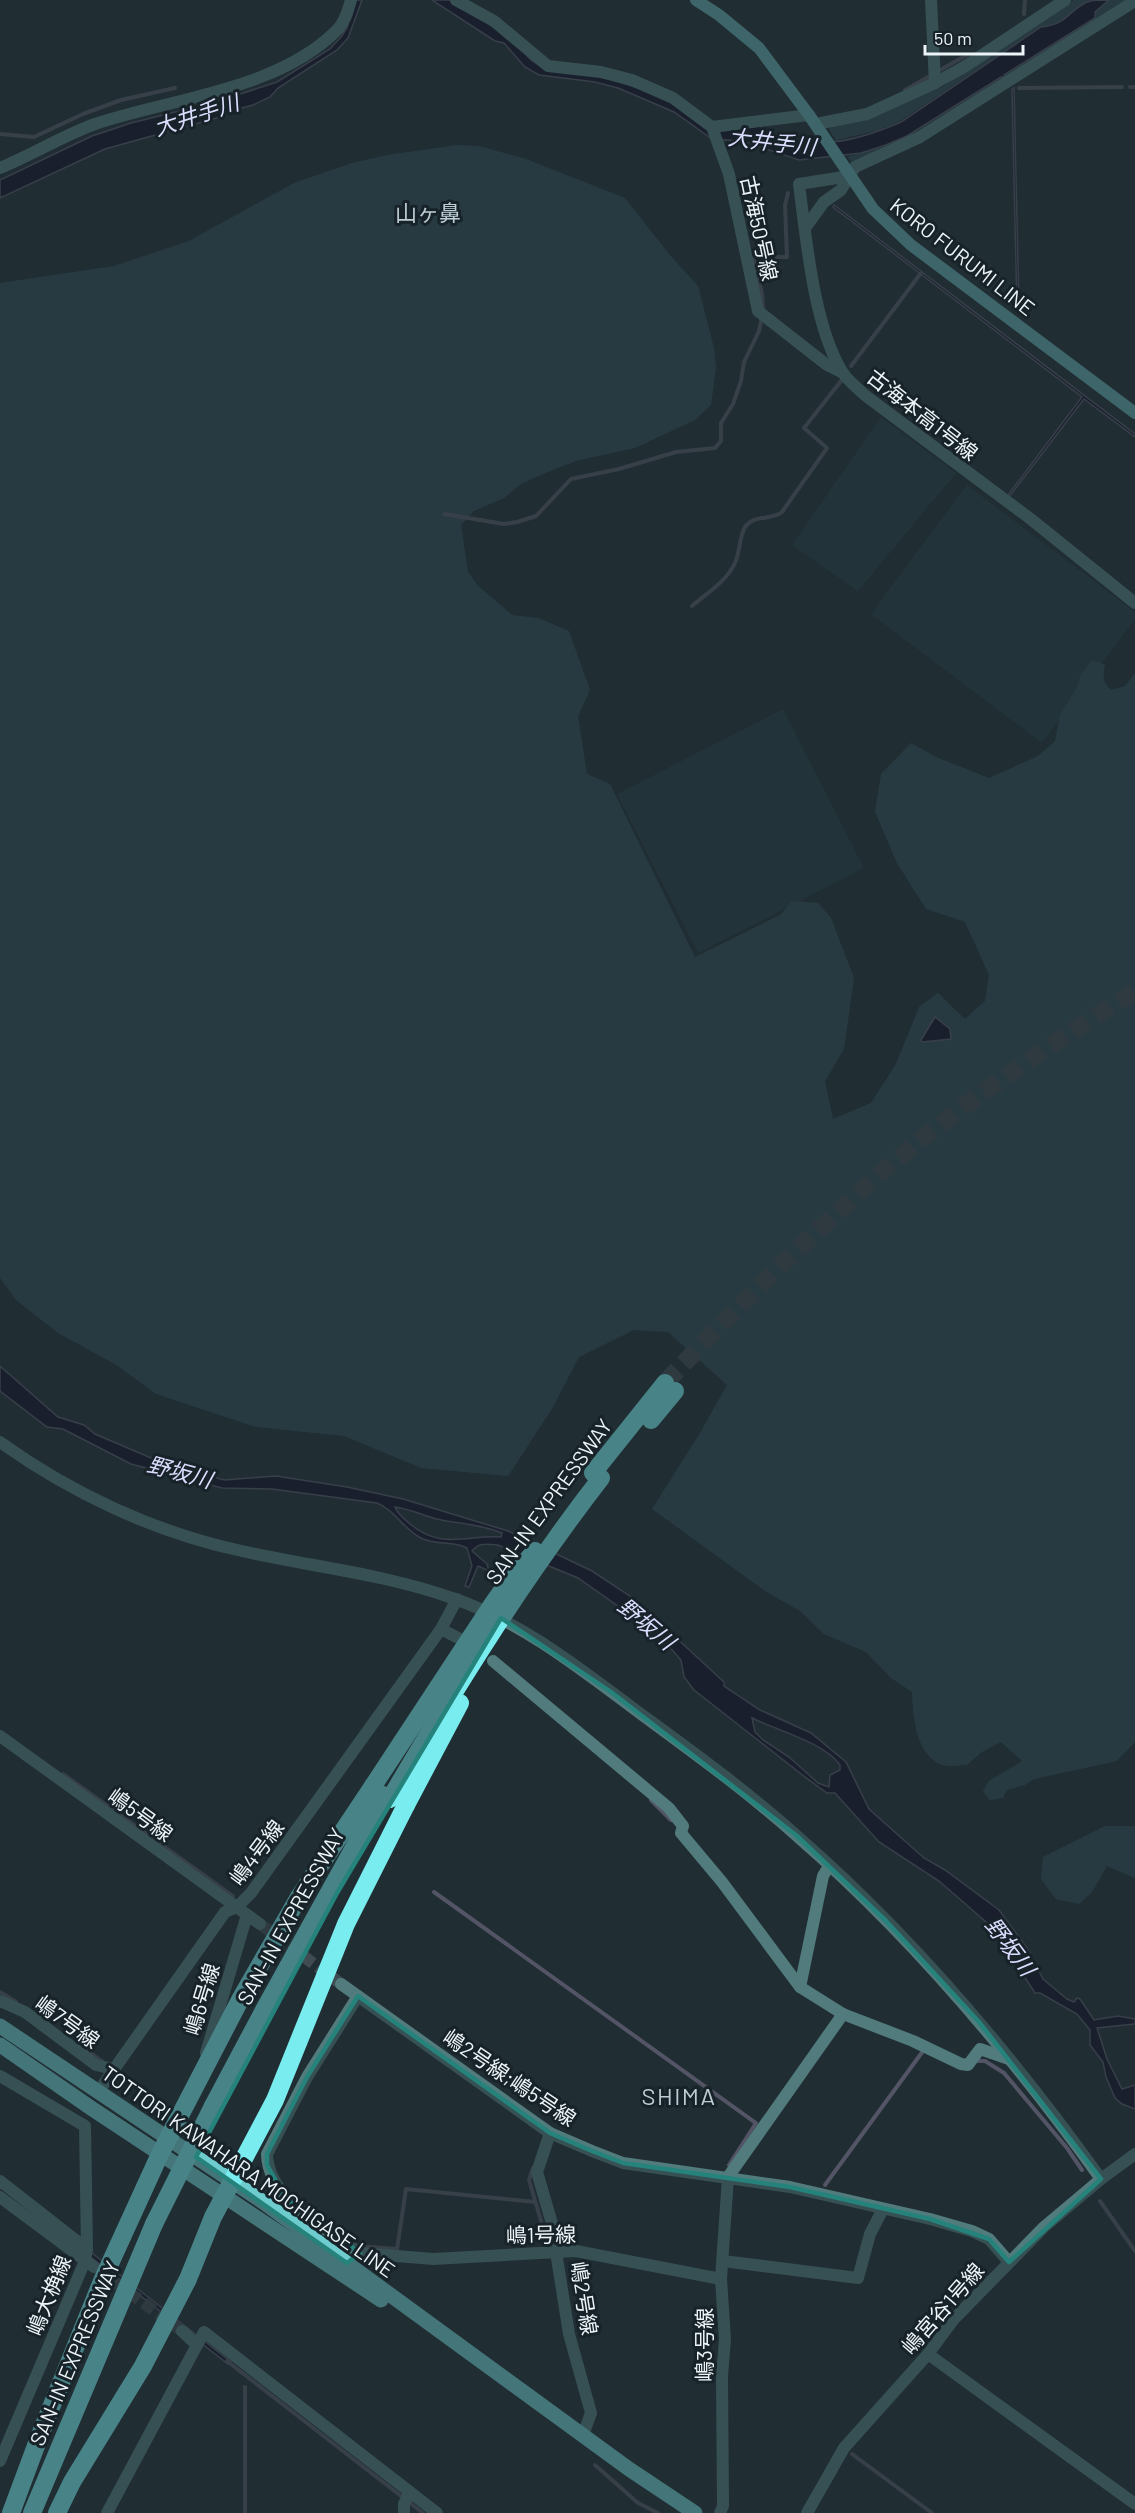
<svg xmlns="http://www.w3.org/2000/svg" width="1135" height="2513" viewBox="0 0 1135 2513" font-family="Barlow,'Noto Sans JP',sans-serif">
<style>
.built{fill:#253a42}
.green{fill:#304b56}
.water{fill:#110f26;stroke:#535465;stroke-width:1.5;fill-rule:evenodd}
.lines{fill:none;stroke-linecap:round;stroke-linejoin:round}
.stream{stroke:#535465;stroke-width:4}
.street-tunnel{stroke:#3f4b51;stroke-width:12;stroke-dasharray:12 6;stroke-linecap:butt}
.highway-tunnel{stroke:#3f4b51;stroke-width:18;stroke-dasharray:18 9;stroke-linecap:butt}
.street{stroke:#517b7c;stroke-width:12}
.secondary{stroke:#62a9ab;stroke-width:12}
.primary{stroke:#6ecccf;stroke-width:15}
.highway{stroke:#79ecef;stroke-width:18}
.highway-bridge{stroke:#79ecef;stroke-width:18}
.marked{fill:none;stroke:#25837c;stroke-width:4.5;stroke-linejoin:round}
.labels{text-anchor:middle;dominant-baseline:central;stroke-width:6;stroke-linejoin:round;paint-order:stroke}
.street-label{font-size:21px;fill:#edf5f9;stroke:#172329}
.water-label{font-size:22px;font-style:italic;fill:#dcddfe;stroke:#172329}
.neighbourhood-label{font-size:22px;fill:#bdcdd4;stroke:#172329}
.quarter-label{font-size:24px;letter-spacing:1.5px;fill:#bdcdd4;stroke:#172329}
</style>
<rect width="100%" height="100%" fill="#202d33"/>
<!-- built -->
<g class="built">
<polygon points="881,417 956,473 858,591 792,545"/>
<polygon points="967,485 1135,612 1135,619 1042,743 871,614"/>
<polygon points="783,709 864,868 698,953 617,794"/>
</g>
<!-- green -->
<g class="green">
<polygon points="1074,0 1090,0 1055,25 1040,27 900,121 875,131 836,140 829,130 831,125 942,87"/>
<polygon points="1110,0 1129,0 923,133 853,164 848,157 887,146 908,137 1095,18 1095,12"/>
<path d="M457,145L479,146L526,159L625,198L669,254L698,286L714,348L716,368L711,405L695,420L635,448L576,461L545,473L521,484L504,498L474,511L461,525L468,572L478,586L512,615L538,618L569,631L590,690L578,716L587,774L610,784L695,957L780,915L792,901L818,903L831,918L854,978L844,1049L825,1081L833,1119L871,1103L896,1064L919,1007L938,993L965,1019L985,1001L989,975L965,922L926,909L897,863L875,812L881,774L911,743L936,757L989,778L1038,756L1055,741L1060,715L1076,689L1081,674L1092,660L1105,665C1103,676 1102,682 1111,690L1125,686L1135,673V1742L1117,1761L1034,1779L1025,1785L1007,1790L1003,1798L990,1800L983,1791L989,1781L1022,1761L1001,1742L982,1752L967,1765C960,1765 950,1767 943,1765C915,1756 913,1715 912,1692L891,1678L866,1652L824,1634L800,1611L765,1591L652,1509L700,1433L727,1385L668,1332L634,1330L579,1357L552,1409L508,1476L421,1468L344,1436L256,1427L156,1394L115,1364L58,1333L16,1300L0,1278V283L114,266L189,241L294,183L352,163L387,155Z"/>
<polygon points="1105,1826 1135,1826 1135,1878 1107,1866 1092,1892 1079,1904 1056,1899 1041,1879 1043,1857"/>
</g>
<!-- water -->
<g class="water">
<polygon points="354,0 362,0 348,38 337,50 278,88 270,97 253,105 223,113 220,117 105,149 0,198 0,180 92,136 131,123 216,102 277,82 330,49 341,37 347,28"/>
<path d="M432,0H450L477,16L512,40L531,60L545,69L594,74L666,97L709,130L761,126L762,130C821,148 845,146 901,122L1041,27C1070,24 1069,8 1090,1C1095,0 1103,0 1109,0L1095,12V18L1004,75L1005,77H1001L907,136L886,145L861,153L799,160L743,141L712,139L674,112L618,88L595,82L539,75L525,67L504,43L495,41Z"/>
<polygon points="1014,88 1019,309 1017,310 1012,89"/>
<polygon points="834,205 1135,434 1135,437 1084,399 1009,497 1008,495 1082,397 833,207"/>
<polygon points="935,1017 950,1029 951,1039 922,1042 921,1040"/>
<path d="M0,1366L58,1417L84,1425L95,1434L177,1469L225,1480L276,1476L347,1487L403,1499L508,1531L592,1571L633,1598L724,1682V1686L760,1710L811,1733L846,1762L869,1809L924,1858L945,1870L999,1910L1027,1948L1043,1979L1067,1999L1074,2002L1077,1998L1080,1999L1094,2020L1118,2016L1135,2019V2024L1097,2028L1107,2059L1122,2089L1135,2085V2109L1122,2104L1115,2098L1106,2077L1103,2062L1090,2045V2030L1077,2014L1040,1993H1035L993,1928L939,1881L879,1842L835,1793H827L805,1777L694,1690L684,1677L681,1660L659,1635L578,1578L498,1545C488,1544 479,1542 472,1551L487,1564L489,1571L478,1566L469,1587L465,1586L472,1566L467,1548C453,1540 436,1546 421,1538C404,1530 395,1510 377,1503L272,1489L222,1488L131,1464L63,1429L47,1427L0,1391ZM395,1507C410,1509 422,1515 437,1519C459,1524 481,1524 502,1533L501,1537C466,1535 441,1550 410,1524C404,1519 397,1513 395,1507ZM752,1718C776,1730 825,1743 840,1765V1770L830,1775L829,1787L818,1783L789,1757L763,1740L755,1732Z"/>
<polygon points="0,2181 231,2362 228,2364 92,2258 0,2191"/>
</g>
<g class="lines">
<!-- stream -->
<g class="stream">
<polyline points="1024,14 1025,0"/>
<polyline points="940,70 967,55"/>
<polyline points="1130,87 1135,87"/>
<polyline points="1019,88 1122,87"/>
<polyline points="905,90 930,76"/>
<polyline points="0,134 34,137 83,114 121,100 175,88"/>
<polyline points="763,309 762,294 753,257 787,257 785,205 788,193"/>
<polyline points="851,366 921,273"/>
<polyline points="444,514 504,524 517,522 536,516 571,479 619,469 676,452 715,448 721,441 721,423 733,404 741,381 744,362 759,331 761,321"/>
<path d="M692,606C707,593 726,582 735,563C740,552 739,538 745,527C753,514 771,521 782,512L827,448L804,428L841,381"/>
<polyline points="63,1774 233,1896"/>
<polyline points="651,1800 671,1820"/>
<polyline points="434,1892 756,2123 729,2165"/>
<polyline points="0,1992 16,2002"/>
<polyline points="77,2043 103,2062"/>
<polyline points="978,2061 985,2061 1004,2073 1067,2148 1082,2170"/>
<polyline points="533,2168 529,2180 549,2248"/>
<polyline points="825,2185 923,2051"/>
<polyline points="1100,2201 1135,2251"/>
<polyline points="357,2246 397,2249 406,2189 535,2202"/>
<polyline points="227,2361 423,2513"/>
<polyline points="852,2454 932,2513"/>
<polyline points="595,2465 638,2503 658,2513"/>
<polyline points="245,2513 245,2387"/>
</g>
<!-- street-tunnel -->
<g class="street-tunnel">
<polyline points="260,1924 341,1984"/>
<polyline points="100,2271 182,2331"/>
</g>
<!-- highway-tunnel -->
<path class="highway-tunnel" d="M665,1383C736,1308 809,1236 887,1168C964,1102 1049,1045 1135,991"/>
<!-- street -->
<g class="street">
<polyline points="456,0 494,21 548,66 601,72 632,80 673,98 712,127 729,174 758,311 827,365 843,373"/>
<polyline points="931,0 935,83"/>
<polyline points="816,124 867,114 935,83 964,67 1065,0"/>
<polyline points="712,127 809,115"/>
<path d="M0,168C32,155 62,136 95,124C172,98 279,90 338,29C346,20 348,10 351,0"/>
<path d="M850,176L799,184C806,238 814,328 843,373C849,382 859,389 866,396L1032,520L1135,603"/>
<polyline points="805,228 824,202 841,190 855,167 920,137 1135,1"/>
<path d="M0,1442C71,1493 156,1533 242,1551C313,1567 386,1574 455,1599C524,1623 583,1671 641,1714C694,1753 748,1792 797,1836C912,1936 1012,2055 1101,2179"/>
<polyline points="441,1629 462,1640"/>
<polyline points="493,1661 669,1808 683,1826 681,1833 722,1882 800,1987 843,2014 913,2041 961,2064 968,2065 980,2049 1009,2059"/>
<polyline points="0,1736 260,1924"/>
<polyline points="341,1984 550,2133 592,2151 623,2163 790,2187 930,2219 972,2231 989,2239 1009,2262"/>
<polyline points="800,1987 823,1876 829,1866"/>
<path d="M358,1996L307,2077L267,2154C268,2200 327,2229 360,2253"/>
<polyline points="0,2001 25,2012 96,2065 113,2069"/>
<polyline points="206,2053 247,1915"/>
<polyline points="0,2076 85,2126 87,2249 85,2261 0,2461"/>
<polyline points="98,2092 225,1912 237,1907 251,1893 441,1629 457,1599"/>
<polyline points="550,2133 537,2172 560,2251 557,2258 569,2334 591,2413 583,2435"/>
<polyline points="0,2181 87,2249"/>
<polyline points="0,2197 94,2267"/>
<polyline points="360,2253 433,2259 576,2251 721,2279"/>
<polyline points="723,2261 858,2278 870,2234 883,2209"/>
<polyline points="182,2331 197,2345"/>
<polyline points="928,2354 1135,2504"/>
<polyline points="107,2513 204,2332 437,2513"/>
<polyline points="404,2513 404,2504 409,2493"/>
<polyline points="720,2513 723,2506 722,2376 725,2339 721,2279 728,2177 843,2014"/>
<polyline points="807,2513 844,2448 928,2354 954,2319 1044,2227 1101,2179 1135,2154"/>
</g>
<!-- secondary -->
<polyline class="secondary" points="696,0 719,15 759,48 809,115 873,209 911,245 1135,413"/>
<!-- primary -->
<g class="primary">
<polyline points="0,2026 263,2202 629,2469 695,2513"/>
<polyline points="0,2045 91,2108 381,2300"/>
</g>
<!-- highway -->
<g class="highway">
<polyline points="651,1420 675,1391"/>
<polyline points="593,1473 665,1383"/>
<polyline points="213,2106 264,2010 383,1795"/>
<polyline points="11,2513 40,2435 102,2281 160,2154 241,1998 299,1897 373,1786"/>
<polyline points="32,2513 154,2224"/>
<polyline points="57,2513 72,2482 143,2366 188,2279 213,2217 275,2100 346,1924 406,1805"/>
</g>
<!-- highway-bridge -->
<g class="highway-bridge">
<polyline points="373,1786 494,1602 512,1577 535,1551"/>
<path d="M390,1799C455,1688 522,1580 601,1478"/>
<polyline points="406,1805 460,1703"/>
<polyline points="154,2224 213,2106"/>
</g>
</g>
<!-- marked area -->
<path d="M0 0H1135V2513H0ZM501,1618L611,1692L797,1836L886,1921L979,2022L1101,2179L1009,2262L989,2239L930,2219L790,2187L623,2163L592,2151L550,2133L358,1996L307,2077L267,2154V2165L286,2199L360,2253L347,2263L196,2157L337,1893Z" fill="#202d33" fill-opacity=".55" fill-rule="evenodd"/>
<path class="marked" d="M501,1618L611,1692L797,1836L886,1921L979,2022L1101,2179L1009,2262L989,2239L930,2219L790,2187L623,2163L592,2151L550,2133L358,1996L307,2077L267,2154V2165L286,2199L360,2253L347,2263L196,2157L337,1893Z"/>
<g class="labels">
<!-- street labels -->
<g class="street-label">
<text transform="translate(760 228) rotate(78)">古海50号線</text>
<text transform="translate(963 256) rotate(38)">KORO FURUMI LINE</text>
<text transform="translate(923 414) rotate(38)">古海本高1号線</text>
<text transform="translate(548 1501) rotate(-54)">SAN-IN EXPRESSWAY</text>
<text transform="translate(141 1814) rotate(36)">嶋5号線</text>
<text transform="translate(256 1852) rotate(-53)">嶋4号線</text>
<text transform="translate(290 1916) rotate(-61)">SAN-IN EXPRESSWAY</text>
<text transform="translate(201 1999) rotate(-73)">嶋6号線</text>
<text transform="translate(68 2021) rotate(36)">嶋7号線</text>
<text transform="translate(510 2077) rotate(34)">嶋2号線;嶋5号線</text>
<text transform="translate(249 2171) rotate(35)">TOTTORI KAWAHARA MOCHIGASE LINE</text>
<text transform="translate(541 2234) rotate(-1)">嶋1号線</text>
<text transform="translate(48 2295) rotate(-68)">嶋大桷線</text>
<text transform="translate(585 2298) rotate(81)">嶋2号線</text>
<text transform="translate(942 2308) rotate(-49)">嶋宮谷1号線</text>
<text transform="translate(703 2345) rotate(-90)">嶋3号線</text>
<text transform="translate(74 2353) rotate(-67)">SAN-IN EXPRESSWAY</text>
</g>
<!-- water labels -->
<g class="water-label">
<text transform="translate(196 114) rotate(-18)">大井手川</text>
<text transform="translate(772 141) rotate(7)">大井手川</text>
<text transform="translate(180 1471) rotate(15)">野坂川</text>
<text transform="translate(647 1623) rotate(40)">野坂川</text>
<text transform="translate(1011 1946) rotate(53)">野坂川</text>
</g>
<!-- neighbourhood labels -->
<g class="neighbourhood-label">
<text x="428" y="212">山ヶ鼻</text>
</g>
<!-- quarter labels -->
<g class="quarter-label">
<text x="679" y="2095">SHIMA</text>
</g>
</g>
<!-- scale -->
<path d="M925 45v9h98v-9" fill="none" stroke="#edf5f9" stroke-width="3"/>
<text x="934" y="45" font-size="18" fill="#edf5f9" stroke="#172329" stroke-width="4.5" paint-order="stroke">50 m</text>
</svg>
